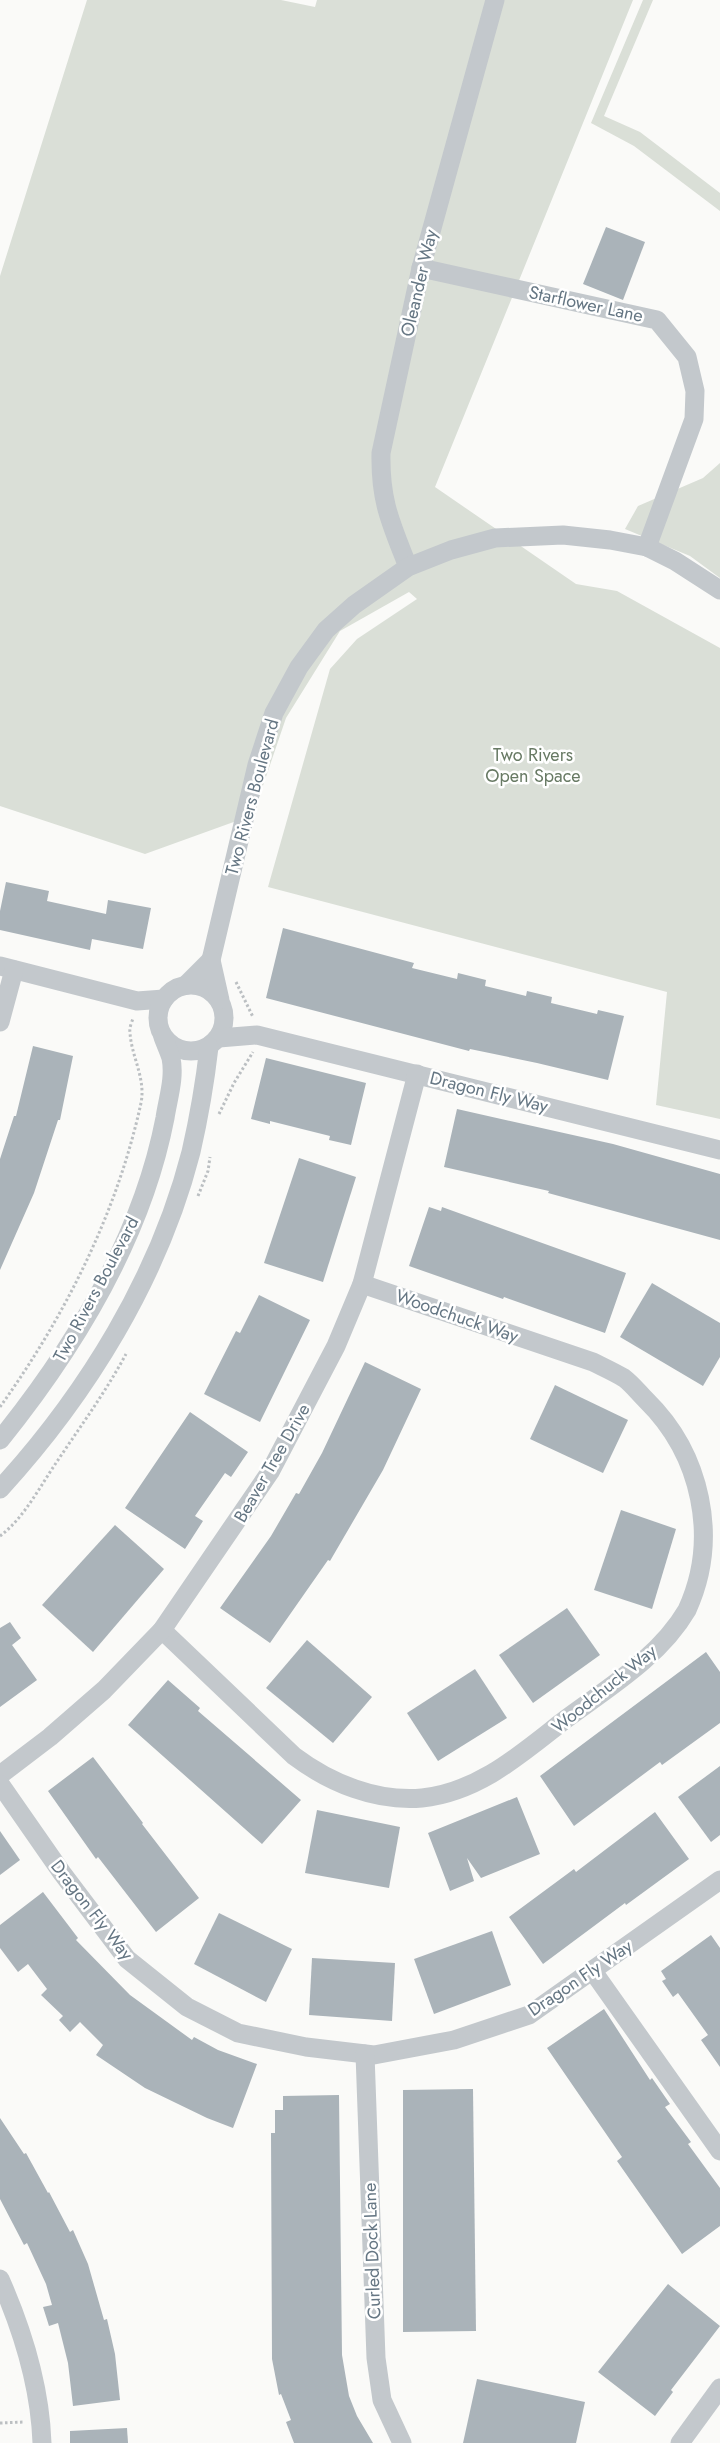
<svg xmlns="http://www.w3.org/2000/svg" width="720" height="2443" viewBox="0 0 720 2443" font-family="Jost,sans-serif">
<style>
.green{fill:#dadfd7}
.building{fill:#aab3b9}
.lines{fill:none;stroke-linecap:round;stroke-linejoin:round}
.path{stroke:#bbbfc2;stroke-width:3;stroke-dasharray:2.5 2.5;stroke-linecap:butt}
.minor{stroke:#c3c8cc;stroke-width:19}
.labels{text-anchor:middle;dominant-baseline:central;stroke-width:5;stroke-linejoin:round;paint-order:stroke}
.street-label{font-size:18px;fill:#657683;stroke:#fff}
.park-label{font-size:18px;fill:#687a64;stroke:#fff}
</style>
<rect width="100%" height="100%" fill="#fafaf8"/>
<!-- green -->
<g class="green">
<polygon points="87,0 281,0 315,7 317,0 633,0 435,487 576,584 617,591 720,648 720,1119 656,1105 667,992 268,887 330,669 357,639 417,599 409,592 340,631 286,718 253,815 145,854 0,806 0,276"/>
<polygon points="643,0 653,0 604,116 640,132 720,193 720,211 634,146 591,123"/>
<polygon points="720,463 720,578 690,556 625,529 638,506 703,478"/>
</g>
<!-- building -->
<g class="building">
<polygon points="606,227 645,242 623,300 583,284"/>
<polygon points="6,882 49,891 47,901 106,914 108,900 151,908 143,949 92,939 90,950 0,930 0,911"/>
<polygon points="283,928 414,963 412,968 457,979 458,973 486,980 485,986 526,996 527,991 552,997 551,1003 597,1014 598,1010 624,1016 608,1080 537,1063 470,1049 469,1051 266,998"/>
<polygon points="33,1046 73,1056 60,1120 58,1120 34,1193 0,1270 0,1159 14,1116 16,1116"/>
<polygon points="266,1058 366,1083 351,1145 329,1140 330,1136 270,1121 270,1124 251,1119"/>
<polygon points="457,1109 613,1144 720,1174 720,1240 548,1193 549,1191 444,1167"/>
<polygon points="299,1158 356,1177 323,1282 264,1263"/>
<polygon points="429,1207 441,1211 442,1207 626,1273 605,1333 504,1297 503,1299 409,1266"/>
<polygon points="652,1283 720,1323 720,1357 703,1386 620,1337"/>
<polygon points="259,1295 310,1320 260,1422 204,1394 236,1331 240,1333"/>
<polygon points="365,1362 421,1389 383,1470 330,1561 328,1560 270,1643 220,1608 271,1536 296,1493 299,1494 322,1453"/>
<polygon points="555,1385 628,1420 603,1473 530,1439"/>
<polygon points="190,1412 248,1452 231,1477 225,1473 195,1516 203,1521 185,1549 125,1508"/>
<polygon points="621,1510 676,1529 652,1609 594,1590"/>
<polygon points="115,1525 164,1569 93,1652 42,1605"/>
<polygon points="567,1608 600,1655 533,1703 499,1655"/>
<polygon points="10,1622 21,1638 12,1645 37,1680 0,1707 0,1628"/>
<polygon points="307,1640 372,1697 333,1743 266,1688"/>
<polygon points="706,1652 720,1672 720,1723 662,1765 660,1762 574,1826 540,1776"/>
<polygon points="475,1669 507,1718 438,1761 407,1713"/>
<polygon points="168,1680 200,1708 198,1711 301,1800 262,1844 128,1725"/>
<polygon points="93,1757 143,1823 142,1824 199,1898 156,1932 98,1857 96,1859 48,1791"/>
<polygon points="720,1766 720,1835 711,1842 678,1797"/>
<polygon points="517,1797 540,1854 481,1878 467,1858 474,1881 450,1891 428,1833"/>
<polygon points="317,1810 400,1827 389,1888 305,1873"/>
<polygon points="655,1812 689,1859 626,1905 625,1903 543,1964 509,1917 574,1869 576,1872"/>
<polygon points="0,1831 20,1860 0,1875"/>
<polygon points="43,1892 78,1938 76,1940 130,1995 192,2040 194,2037 218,2050 257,2064 233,2128 207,2118 145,2088 96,2055 103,2045 80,2022 70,2032 59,2020 63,2016 41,1995 47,1989 28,1964 18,1972 0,1948 0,1925"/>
<polygon points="219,1913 292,1949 266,2002 194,1964"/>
<polygon points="492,1931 511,1985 434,2014 414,1959"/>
<polygon points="711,1935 720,1948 720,2067 701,2040 708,2035 678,1993 673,1997 662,1981 666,1979 661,1971"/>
<polygon points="312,1958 395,1963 392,2021 309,2015"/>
<polygon points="604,2009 650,2080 652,2078 670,2104 665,2107 691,2142 688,2144 720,2188 720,2226 682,2254 617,2161 622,2157 547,2048"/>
<polygon points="473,2089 476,2331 403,2332 403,2090"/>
<polygon points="339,2095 342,2355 349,2396 357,2416 373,2443 294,2443 286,2422 291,2420 281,2394 279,2395 272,2359 271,2133 275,2133 275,2110 283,2110 283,2096"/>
<polygon points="0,2118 24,2154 26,2153 48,2193 49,2192 70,2232 73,2230 88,2264 104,2320 107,2319 115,2354 120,2400 73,2406 68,2363 58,2323 49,2326 43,2307 52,2305 46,2284 27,2243 24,2245 0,2199"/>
<polygon points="668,2284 720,2326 671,2390 673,2392 655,2416 598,2372"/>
<polygon points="477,2379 585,2402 576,2443 463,2443"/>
<polygon points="127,2428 128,2443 70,2443 70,2431"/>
</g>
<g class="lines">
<!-- path -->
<g class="path">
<polyline points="236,982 253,1017"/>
<polyline points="219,1114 234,1083 253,1052"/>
<polyline points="198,1196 208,1171 210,1157"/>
<path d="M0,1407C65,1316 117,1213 141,1103C146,1078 131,1056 130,1032C129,1028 132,1022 133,1018"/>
<path d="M0,1536C24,1518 39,1488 56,1463C80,1427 105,1393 126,1354"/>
<polyline points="0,2423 24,2422"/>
</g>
<!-- minor -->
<g class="minor">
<polyline points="421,268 657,320 687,357 695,391 694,419 647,547"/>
<path d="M408,567C391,523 380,502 381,453L421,268L495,0"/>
<polyline points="211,960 257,765 274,713 299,667 326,630 354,605 408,567 451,550 495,538 563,535 610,540 647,547 675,561 720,590"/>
<polyline points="0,966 137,1001 164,999"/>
<circle cx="191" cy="1018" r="33"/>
<polyline points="186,985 211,960 220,1000"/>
<polyline points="0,1022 14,970"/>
<polyline points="219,1038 257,1035 720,1150"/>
<path d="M0,1440C75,1347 142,1237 165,1118C168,1098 175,1078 171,1058C169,1051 165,1043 163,1037"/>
<path d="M0,1489C87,1394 159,1277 191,1152C199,1117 205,1082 209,1047"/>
<path d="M162,1630L294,1756C330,1783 376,1802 422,1798C478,1792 520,1755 562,1722C606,1689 659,1658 687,1610C720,1538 701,1454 646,1400C639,1393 632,1384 624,1378C614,1372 603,1367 593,1362L362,1284"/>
<polyline points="0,1775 50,1737 104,1690 162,1630 270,1472 336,1346 362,1284 417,1074"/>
<polyline points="0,1784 62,1873 127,1959 187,2007 238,2033 306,2047 374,2055 454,2040 529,2015 720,1880"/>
<polyline points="592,1970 720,2151"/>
<polyline points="365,2054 376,2358 382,2400 402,2443"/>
<path d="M0,2279C23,2331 40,2386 42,2443"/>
<polyline points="680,2443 720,2388"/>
</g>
</g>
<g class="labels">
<!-- street labels -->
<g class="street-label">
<text transform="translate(419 283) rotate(-77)">Oleander Way</text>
<text transform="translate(586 304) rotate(12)">Starflower Lane</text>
<text transform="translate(252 797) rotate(-75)">Two Rivers Boulevard</text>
<text transform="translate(489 1092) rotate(14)">Dragon Fly Way</text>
<text transform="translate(96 1289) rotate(-62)">Two Rivers Boulevard</text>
<text transform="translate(457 1316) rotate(19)">Woodchuck Way</text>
<text transform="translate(272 1463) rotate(-60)">Beaver Tree Drive</text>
<text transform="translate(604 1689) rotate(-39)">Woodchuck Way</text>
<text transform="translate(92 1910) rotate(52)">Dragon Fly Way</text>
<text transform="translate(580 1978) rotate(-34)">Dragon Fly Way</text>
<text transform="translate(372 2251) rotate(-92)">Curled Dock Lane</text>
</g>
<!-- park labels -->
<g class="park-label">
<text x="533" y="755">Two Rivers<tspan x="533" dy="21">Open Space</tspan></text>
</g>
</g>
</svg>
